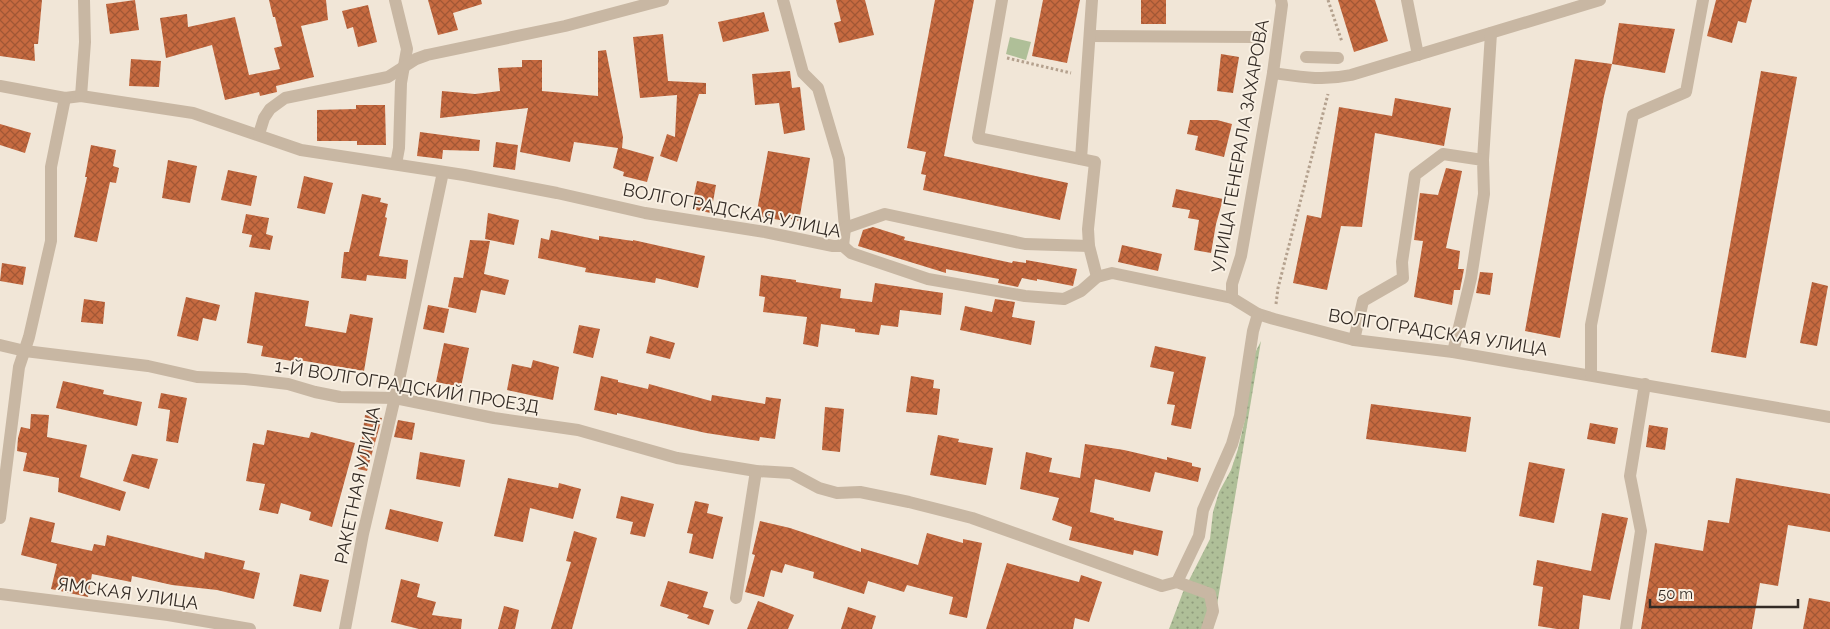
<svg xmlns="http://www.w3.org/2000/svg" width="1830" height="629" viewBox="0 0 1830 629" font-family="Raleway,sans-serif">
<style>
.grass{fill:url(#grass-dots)}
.park{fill:#afbf98}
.building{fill:url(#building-cross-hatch)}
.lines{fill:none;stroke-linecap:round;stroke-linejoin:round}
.path{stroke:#b4a18e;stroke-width:3;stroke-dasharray:2.5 2.5;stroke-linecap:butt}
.minor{stroke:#c8b7a3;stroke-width:12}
.labels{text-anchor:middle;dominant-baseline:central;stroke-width:4;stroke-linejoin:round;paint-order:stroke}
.street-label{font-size:18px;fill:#332b25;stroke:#f9f0e3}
</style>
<defs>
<pattern id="grass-dots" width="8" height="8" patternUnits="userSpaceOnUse" patternTransform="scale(1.25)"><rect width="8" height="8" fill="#afbf98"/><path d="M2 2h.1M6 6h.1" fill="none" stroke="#8f9b7c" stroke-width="1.8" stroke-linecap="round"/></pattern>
<pattern id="building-cross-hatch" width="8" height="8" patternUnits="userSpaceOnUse" patternTransform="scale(1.25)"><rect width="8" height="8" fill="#c66a40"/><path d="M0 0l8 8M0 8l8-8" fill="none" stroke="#a15735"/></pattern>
</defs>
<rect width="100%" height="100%" fill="#f1e6d7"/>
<!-- grass -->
<polygon class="grass" points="1261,341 1213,629 1169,629 1183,592 1210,539 1213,512 1219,492 1231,470 1238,449 1245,419 1254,355"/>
<!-- park -->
<polygon class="park" points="1010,37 1031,42 1026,60 1006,54"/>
<!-- building -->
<g class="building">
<polygon points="0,0 42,0 38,44 34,44 35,61 0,56"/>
<polygon points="135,0 139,30 110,34 106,4"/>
<polygon points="269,0 326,0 328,20 301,26 314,77 276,86 277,92 260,96 259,92 225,100 212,45 166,58 160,18 187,14 188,27 235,17 249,75 280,69 274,48 282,46 275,17 273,17"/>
<polygon points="428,0 481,0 482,4 453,13 458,30 438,35"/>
<polygon points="836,0 865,0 874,35 839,43 834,23 841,21"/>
<polygon points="935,0 974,0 944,156 1068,183 1060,220 923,190 926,175 921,174 926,152 907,148"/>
<polygon points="1043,0 1080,0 1067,63 1032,56"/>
<rect x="1141" y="0" width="25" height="24"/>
<polygon points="1338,0 1375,0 1388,41 1354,52"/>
<polygon points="1716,0 1752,0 1746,23 1738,21 1732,43 1707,36"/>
<polygon points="368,5 377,42 358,47 353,27 347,29 342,11"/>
<polygon points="764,12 769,31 723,42 718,22"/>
<polygon points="1619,23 1675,29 1665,73 1612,64"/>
<polygon points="663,34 668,81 706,83 706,94 699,94 677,162 660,156 667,134 675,137 677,95 640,98 633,37"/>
<polygon points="606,50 623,137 622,148 654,157 647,182 623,176 624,172 613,168 618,148 574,142 570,162 520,152 528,108 440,118 442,91 475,94 500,91 498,68 522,67 522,60 542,60 542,91 598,96 598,51"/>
<polygon points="1221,54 1239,57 1233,93 1217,91"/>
<polygon points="131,59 161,61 159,87 129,86"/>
<polygon points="1575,59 1612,64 1604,96 1560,338 1525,331"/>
<polygon points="790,71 792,88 800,87 805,130 784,134 779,103 755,105 752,74"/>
<polygon points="1761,71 1797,77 1746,358 1711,352"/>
<polygon points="1395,98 1451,108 1444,146 1375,133 1362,227 1341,226 1327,290 1293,283 1307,215 1321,218 1339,107 1392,116"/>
<polygon points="356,105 385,105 386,145 357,145 357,141 317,141 317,110 356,109"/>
<polygon points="1190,120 1217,120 1232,124 1224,157 1195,150 1198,136 1187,134"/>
<polygon points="0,124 31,133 25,153 0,145"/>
<polygon points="420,132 480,140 479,151 443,150 442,159 417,156"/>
<polygon points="496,142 518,145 515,170 493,167"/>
<polygon points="91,145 116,150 113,166 119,168 116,183 110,182 97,242 74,237 87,177 85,177"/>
<polygon points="768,151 810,158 799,221 787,218 786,221 756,216"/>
<polygon points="168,160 197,166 190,203 162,198"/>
<polygon points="1446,168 1462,171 1446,248 1460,251 1458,269 1464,269 1460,290 1454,290 1452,305 1414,297 1423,241 1414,240 1420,193 1438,195"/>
<polygon points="228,170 257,176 251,206 221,200"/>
<polygon points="304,176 333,183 325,214 297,208"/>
<polygon points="697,181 716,185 711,213 691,209"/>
<polygon points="1176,189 1223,199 1216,224 1211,253 1194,250 1199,220 1188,218 1190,210 1172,207"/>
<polygon points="362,194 381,198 380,202 388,204 385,217 387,218 379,256 408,260 406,279 367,275 366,281 341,278 344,252 349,252"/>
<polygon points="488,213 519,220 514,245 485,239"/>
<polygon points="246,214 269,218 266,234 273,236 270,250 249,247 252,235 242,233"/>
<polygon points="873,227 905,237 904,240 1012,263 1013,261 1026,263 1026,260 1077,269 1073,286 1037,279 1037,281 1022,278 1018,287 998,283 999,279 946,269 946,273 858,246 863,230"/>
<polygon points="551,230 599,240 599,236 633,241 633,240 705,256 698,288 656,278 655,283 585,272 586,268 538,258 541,238 549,240"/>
<polygon points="470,240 490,241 484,274 509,280 505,295 481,290 476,313 448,307 454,277 463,278"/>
<polygon points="1122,245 1162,254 1158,271 1118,262"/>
<polygon points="2,263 26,267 23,285 0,281"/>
<polygon points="1480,272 1493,273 1490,295 1476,293"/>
<polygon points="761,275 796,280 796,282 841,289 840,298 872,302 875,283 943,293 941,315 900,310 898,327 881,325 879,335 855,332 855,329 821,324 818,347 803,344 807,317 763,312 765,297 759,296"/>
<polygon points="1812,282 1828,286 1817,346 1800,343"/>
<polygon points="255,292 309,301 305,326 346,333 350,314 373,318 364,371 299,360 298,362 261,356 263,346 247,343"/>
<polygon points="186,297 220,305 216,321 203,318 198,341 177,336"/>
<polygon points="84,299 105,302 103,324 81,322"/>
<polygon points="995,299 1015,302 1012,317 1035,321 1031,345 960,330 965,306 992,312"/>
<polygon points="428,305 449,309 444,333 423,329"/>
<polygon points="579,325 600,329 593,358 573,353"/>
<polygon points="650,336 675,343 670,359 646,353"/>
<polygon points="444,343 469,348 461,387 436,382"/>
<polygon points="1155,346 1206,357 1191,429 1171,425 1175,405 1167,404 1174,372 1150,367"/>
<polygon points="533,360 559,367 553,400 507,390 512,364 531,368"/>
<polygon points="601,376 618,380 618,382 648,389 649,384 711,401 712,395 765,404 766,397 781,399 775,439 760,437 759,441 706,433 617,413 617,415 594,410"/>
<polygon points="911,376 934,380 933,388 940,389 937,415 906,412"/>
<polygon points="63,381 104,390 103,394 142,402 137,426 56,408"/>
<polygon points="161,393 187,398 178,443 166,441 170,410 158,408"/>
<polygon points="1371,404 1471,417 1466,452 1366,439"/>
<polygon points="825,407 844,409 840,452 822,450"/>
<polygon points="31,414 49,415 47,437 87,445 80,477 126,492 120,511 58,492 59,478 23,471 27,453 17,451 18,438 21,427 30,429"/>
<polygon points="365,415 382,418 367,471 358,469"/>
<polygon points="398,420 415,423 412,440 394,437"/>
<polygon points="1590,423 1618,428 1615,444 1587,439"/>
<polygon points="1649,425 1668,428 1665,450 1646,447"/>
<polygon points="267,430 309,438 311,432 355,443 332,527 309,520 311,512 281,503 278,514 259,510 265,484 246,481 253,443 264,445"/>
<polygon points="938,435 959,439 958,442 993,448 986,485 930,475"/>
<polygon points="1085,444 1124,450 1167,460 1167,457 1192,463 1192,466 1201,468 1198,482 1155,472 1150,492 1095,479 1090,512 1114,518 1114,520 1163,531 1158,556 1134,550 1133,555 1069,540 1072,527 1052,520 1059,498 1020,489 1026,452 1052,458 1049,472 1080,478"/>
<polygon points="420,452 465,460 460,487 416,479"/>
<polygon points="132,454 158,459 149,489 123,481"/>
<polygon points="1529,462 1565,469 1554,523 1519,516"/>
<polygon points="508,478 558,488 559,483 581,489 573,519 530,508 523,542 494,536"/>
<polygon points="1736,478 1830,494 1830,532 1788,525 1778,586 1760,583 1752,629 1641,629 1655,543 1703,551 1708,520 1729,523"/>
<polygon points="621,496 654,504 645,537 630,534 633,522 616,518"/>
<polygon points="695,501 709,504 707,513 723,517 713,559 689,553 693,534 687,533"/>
<polygon points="390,509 443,522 438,542 385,529"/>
<polygon points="1602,513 1628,518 1610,600 1583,595 1579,629 1557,629 1538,626 1543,587 1533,585 1537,560 1591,571"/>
<polygon points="30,517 55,523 51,542 92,551 94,544 105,546 107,535 204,559 205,552 245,561 243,569 260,573 254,599 217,590 172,585 132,576 131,582 92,574 88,597 51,589 57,564 21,555"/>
<polygon points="760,521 790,528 861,552 861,548 918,565 927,533 963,543 963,539 982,543 967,618 949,614 953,597 907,585 904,592 868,581 864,594 813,578 814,572 785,564 782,573 771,570 764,597 745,592 755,555 752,554"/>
<polygon points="574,531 597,538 572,629 551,629 571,562 566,561"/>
<polygon points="1007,563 1079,582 1081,575 1102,582 1089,622 1075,618 1073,629 986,629"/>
<polygon points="300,574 329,580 321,612 293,606"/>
<polygon points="401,579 420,584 417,597 436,602 432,615 462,619 461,629 419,629 391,622"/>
<polygon points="668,581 708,592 703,607 714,610 709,625 687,618 689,615 660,606"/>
<polygon points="1809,598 1830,602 1830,629 1803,629"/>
<polygon points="758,601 794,615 788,629 747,629"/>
<polygon points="504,606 519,610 515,629 498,629"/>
<polygon points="848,607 876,616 872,629 841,629"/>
</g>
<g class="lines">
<!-- path -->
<g class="path">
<polyline points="1328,0 1342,42"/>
<polyline points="1007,58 1071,73"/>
<polyline points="1276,304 1278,288 1328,94"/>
</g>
<!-- minor -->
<g class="minor">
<polyline points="395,0 407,49 401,83 399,148 396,164"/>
<polyline points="783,0 803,73 818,88 839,159 845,228 843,246"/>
<polyline points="1002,0 978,138 1095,162 1088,229 1089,246 1097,277"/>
<polyline points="1407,0 1418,55"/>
<polyline points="1090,36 1254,37"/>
<polyline points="1306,57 1338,58"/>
<path d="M1273,73C1301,77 1323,81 1351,75L1600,0"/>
<polyline points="0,86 65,98 81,96 193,113 301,150 464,175 557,193 645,213 765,232 833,246 843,246 851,253 928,279 1025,296 1064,299 1081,291 1097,277 1112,273 1232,298 1258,314 1274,319 1354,340 1453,352 1830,417"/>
<polyline points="81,96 85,42 84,0"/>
<polyline points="259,134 264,118 270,109 285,98 388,77 416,59 427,55 565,26 663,0"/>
<polyline points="1081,159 1092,0"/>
<polyline points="1483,160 1491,33"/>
<polyline points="845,228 885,214 1025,244 1089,246"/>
<polyline points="1232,298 1232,284 1241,256 1273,73 1282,5 1281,0"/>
<polyline points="1354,340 1363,301 1403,278 1402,262 1415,175 1443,154 1483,160 1484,194 1471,278 1453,352"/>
<polyline points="0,345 25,351 148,366 197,377 245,379 288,384 315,392 340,397 395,398 494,418 578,430 677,458 756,471 791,473 819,488 837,493 860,492 909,502 972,518 1162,586 1177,582"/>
<polyline points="1591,375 1591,325 1633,115 1686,92 1703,0"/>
<polyline points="0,518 19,367 29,337 51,241 51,167 65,98"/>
<polyline points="1177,582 1199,536 1203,510 1232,444 1240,416 1253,331 1258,314"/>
<polyline points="1177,582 1210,594 1213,611 1207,629"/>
<polyline points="0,594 168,615 250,629"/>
<polyline points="736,598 756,471"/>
<polyline points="345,629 363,534 399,380 443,172"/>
<polyline points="1626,629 1641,531 1630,476 1645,384"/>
</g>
</g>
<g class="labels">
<!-- street labels -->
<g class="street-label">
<text transform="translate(1240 146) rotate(-80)">УЛИЦА ГЕНЕРАЛА ЗАХАРОВА</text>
<text transform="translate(732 210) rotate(11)">ВОЛГОГРАДСКАЯ УЛИЦА</text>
<text transform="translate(1438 332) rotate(9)">ВОЛГОГРАДСКАЯ УЛИЦА</text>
<text transform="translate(407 386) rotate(9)">1-Й ВОЛГОГРАДСКИЙ ПРОЕЗД</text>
<text transform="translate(357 485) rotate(-78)">РАКЕТНАЯ УЛИЦА</text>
<text transform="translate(128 593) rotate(8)">ЯМСКАЯ УЛИЦА</text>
</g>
</g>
<!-- scale -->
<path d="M1650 599v8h148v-8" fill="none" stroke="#332b25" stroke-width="2.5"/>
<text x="1658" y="599" font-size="15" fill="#332b25" stroke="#f9f0e3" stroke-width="4" paint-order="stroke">50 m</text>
</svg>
